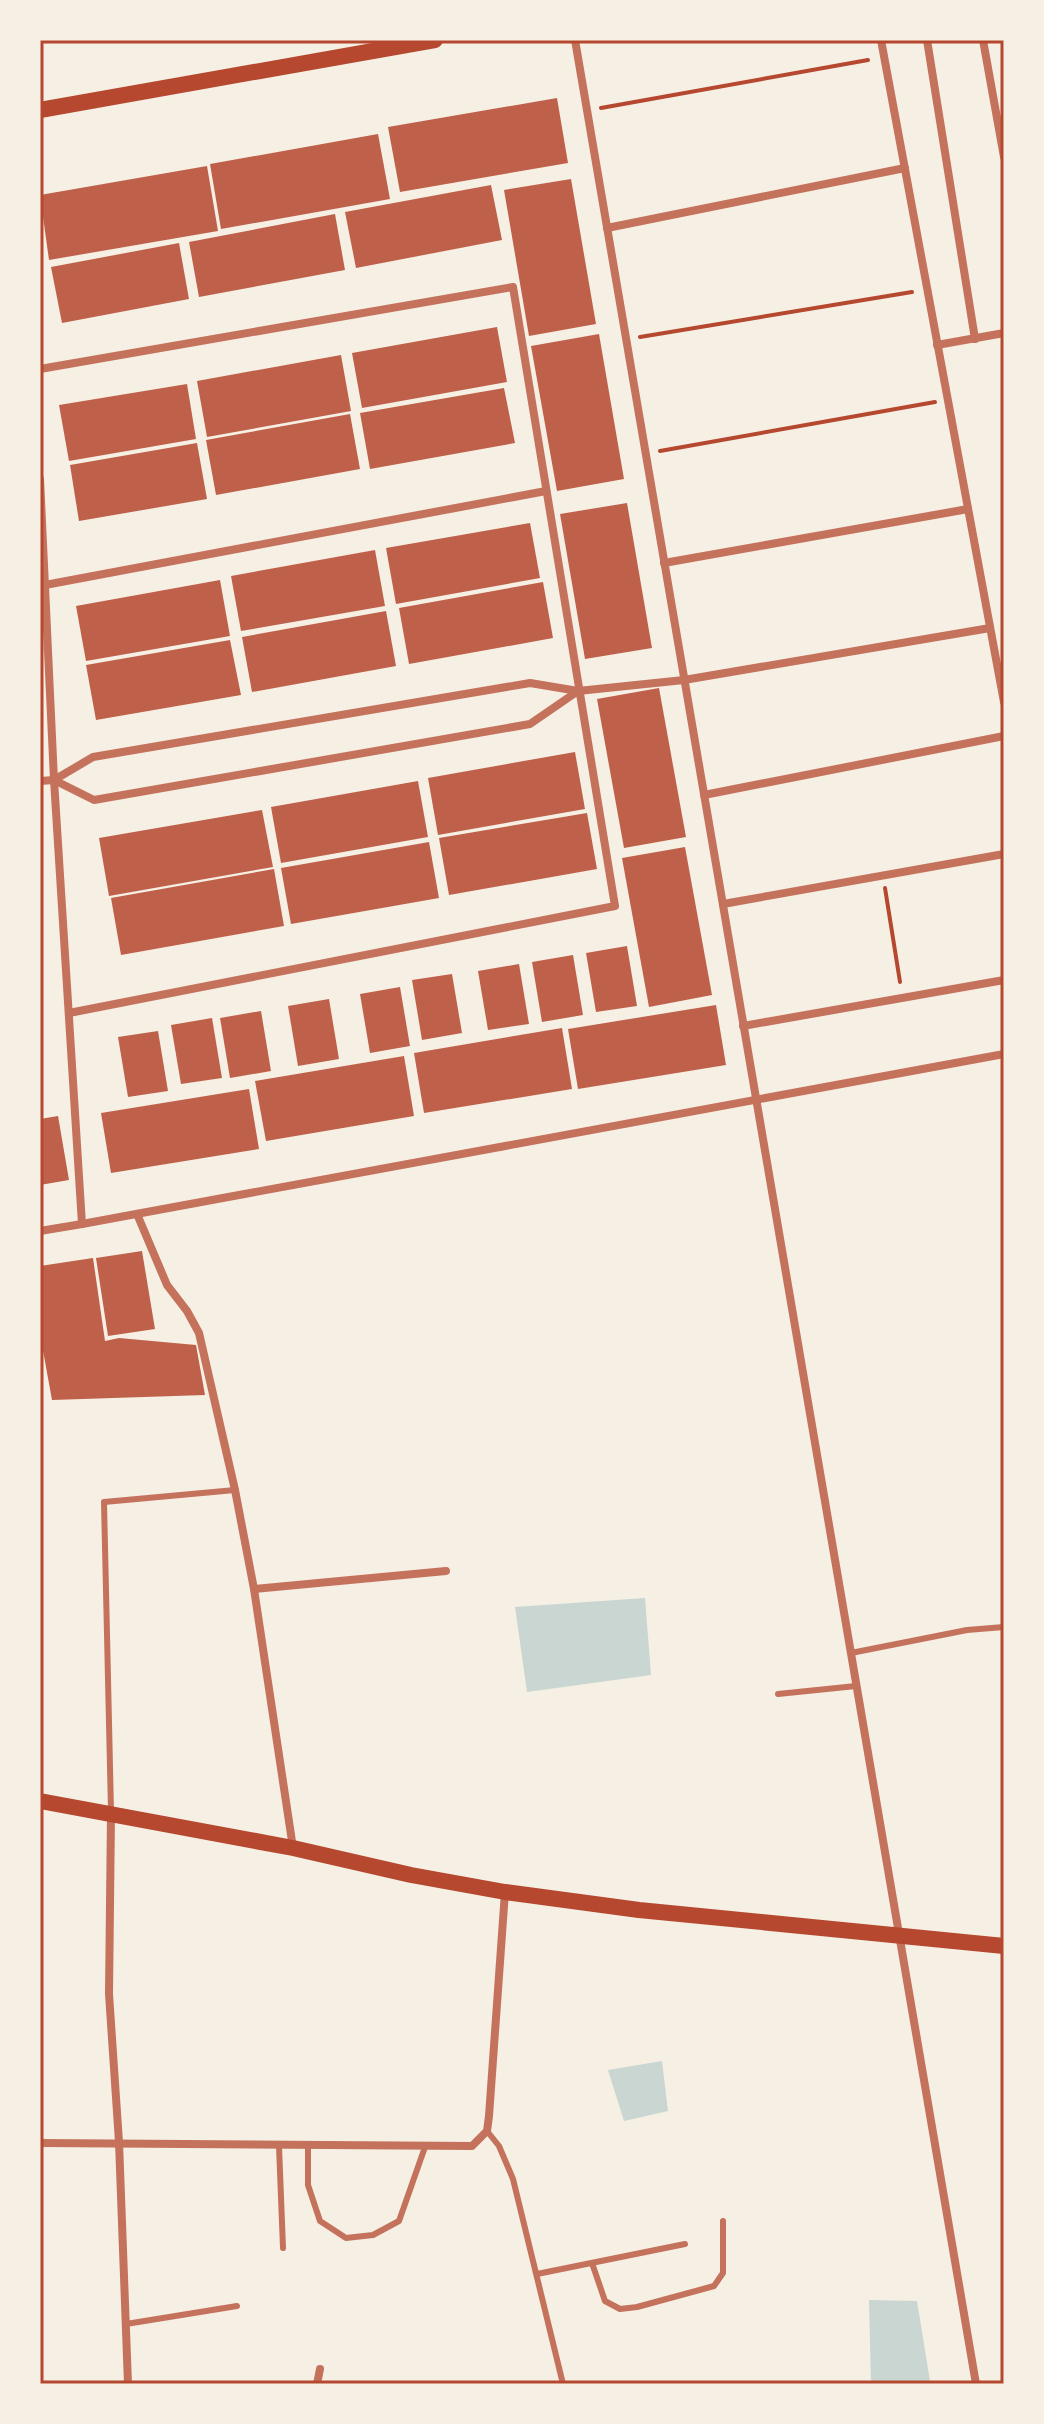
<svg xmlns="http://www.w3.org/2000/svg" width="1044" height="2424" viewBox="0 0 1044 2424" font-family="Arial,sans-serif">
<style>
.water{fill:#c9d6d2}
.building{fill:#bf614a}
.lines{fill:none;stroke-linecap:round;stroke-linejoin:round}
.path{stroke:#b5482f;stroke-width:4}
.service{stroke:#c5725c;stroke-width:6}
.minor{stroke:#c5725c;stroke-width:8}
.secondary{stroke:#b5482f;stroke-width:16}
.neatline{fill:none;stroke:#b5482f;stroke-width:3}
</style>
<rect width="100%" height="100%" fill="#f6efe4"/>
<!-- water -->
<g class="water">
<polygon points="645,1598 651,1675 527,1692 515,1607"/>
<polygon points="662,2061 668,2111 624,2121 608,2070"/>
<polygon points="869,2300 917,2301 930,2381 925,2384 871,2384"/>
</g>
<!-- building -->
<g class="building">
<polygon points="557,98 568,163 400,192 388,127"/>
<polygon points="378,134 390,199 221,229 210,164"/>
<polygon points="207,166 218,231 49,260 40,195"/>
<polygon points="571,179 596,324 529,336 504,190"/>
<polygon points="491,185 502,240 356,268 345,212"/>
<polygon points="335,214 345,270 199,297 189,242"/>
<polygon points="179,243 189,299 62,323 51,267"/>
<polygon points="497,327 507,382 362,408 352,353"/>
<polygon points="599,334 624,479 557,491 531,346"/>
<polygon points="341,355 351,411 207,437 197,381"/>
<polygon points="187,384 196,439 69,461 59,405"/>
<polygon points="504,388 515,443 370,469 360,413"/>
<polygon points="350,414 360,469 216,495 206,440"/>
<polygon points="197,443 207,499 79,521 70,465"/>
<polygon points="627,503 652,648 585,659 560,514"/>
<polygon points="530,523 540,578 396,604 386,548"/>
<polygon points="375,550 385,606 241,631 231,576"/>
<polygon points="220,580 230,636 86,661 76,606"/>
<polygon points="543,582 553,638 409,664 399,608"/>
<polygon points="386,611 396,666 252,692 242,637"/>
<polygon points="230,640 241,695 96,720 86,665"/>
<polygon points="659,688 686,837 624,848 597,699"/>
<polygon points="575,752 585,809 438,835 428,778"/>
<polygon points="418,781 428,837 281,863 271,807"/>
<polygon points="262,810 273,867 109,896 99,838"/>
<polygon points="587,813 597,869 449,895 439,838"/>
<polygon points="429,842 439,898 291,924 281,868"/>
<polygon points="685,847 712,995 649,1007 622,858"/>
<polygon points="274,869 284,926 121,955 111,898"/>
<polygon points="627,946 637,1006 596,1012 586,953"/>
<polygon points="573,955 583,1015 542,1022 532,962"/>
<polygon points="519,964 529,1024 488,1030 478,971"/>
<polygon points="452,974 462,1033 422,1040 412,980"/>
<polygon points="400,987 410,1046 370,1053 360,994"/>
<polygon points="329,999 339,1059 298,1066 288,1006"/>
<polygon points="716,1005 726,1065 578,1089 568,1029"/>
<polygon points="261,1011 271,1071 230,1078 220,1018"/>
<polygon points="212,1018 222,1078 181,1084 171,1025"/>
<polygon points="562,1028 572,1089 424,1113 414,1053"/>
<polygon points="158,1031 168,1091 128,1097 118,1037"/>
<polygon points="404,1056 414,1116 266,1141 255,1081"/>
<polygon points="249,1089 259,1149 111,1173 101,1113"/>
<polygon points="58,1116 69,1180 40,1185 40,1119"/>
<polygon points="142,1251 155,1329 108,1336 96,1258"/>
<polygon points="93,1258 105,1341 119,1338 196,1345 205,1395 52,1400 40,1334 40,1266"/>
</g>
<g class="lines">
<!-- path -->
<g class="path">
<polyline points="601,108 868,60"/>
<polyline points="640,337 912,292"/>
<polyline points="660,451 935,402"/>
<polyline points="885,888 900,982"/>
</g>
<!-- service -->
<g class="service">
<polyline points="851,1653 967,1630 1004,1627"/>
<polyline points="778,1694 856,1686"/>
<polyline points="111,1811 104,1502 235,1490"/>
<polyline points="487,2131 499,2146 513,2179 563,2384"/>
<polyline points="279,2146 283,2248"/>
<polyline points="308,2146 308,2185 320,2221 346,2238 373,2235 399,2221 425,2147"/>
<polyline points="592,2263 605,2301 620,2309 637,2307 714,2286 723,2273 723,2221"/>
<polyline points="537,2274 685,2244"/>
<polyline points="126,2324 237,2306"/>
</g>
<!-- minor -->
<g class="minor">
<polyline points="575,40 976,2384"/>
<polyline points="881,40 1004,702"/>
<polyline points="927,40 975,339"/>
<polyline points="983,40 1004,157"/>
<polyline points="607,228 905,168"/>
<polyline points="937,345 1004,333"/>
<polyline points="40,369 513,287 615,906 69,1013"/>
<polyline points="40,479 54,780 82,1224 40,1231"/>
<polyline points="664,563 968,509"/>
<polyline points="45,585 546,491"/>
<polyline points="54,780 94,800 530,724 578,691"/>
<polyline points="40,781 54,780 93,757 530,683 578,691 684,680 990,628"/>
<polyline points="704,795 1004,736"/>
<polyline points="723,904 1004,854"/>
<polyline points="743,1026 1004,980"/>
<polyline points="137,1214 167,1285 187,1311 199,1333 235,1490 254,1589 293,1848"/>
<polyline points="82,1224 1004,1054"/>
<polyline points="254,1589 446,1571"/>
<polyline points="111,1814 109,1994 119,2142 128,2384"/>
<polyline points="40,2143 472,2146 487,2131 489,2116 505,1892"/>
<polyline points="317,2384 320,2369"/>
</g>
<!-- secondary -->
<g class="secondary">
<polyline points="40,110 435,40"/>
<polyline points="40,1801 293,1848 411,1875 505,1892 639,1910 1004,1946"/>
</g>
</g>
<!-- border -->
<rect width="1044" height="2424" fill="none" stroke="#f6efe4" stroke-width="84"/>
<rect x="42" y="42" width="960" height="2340" class="neatline"/>
</svg>
